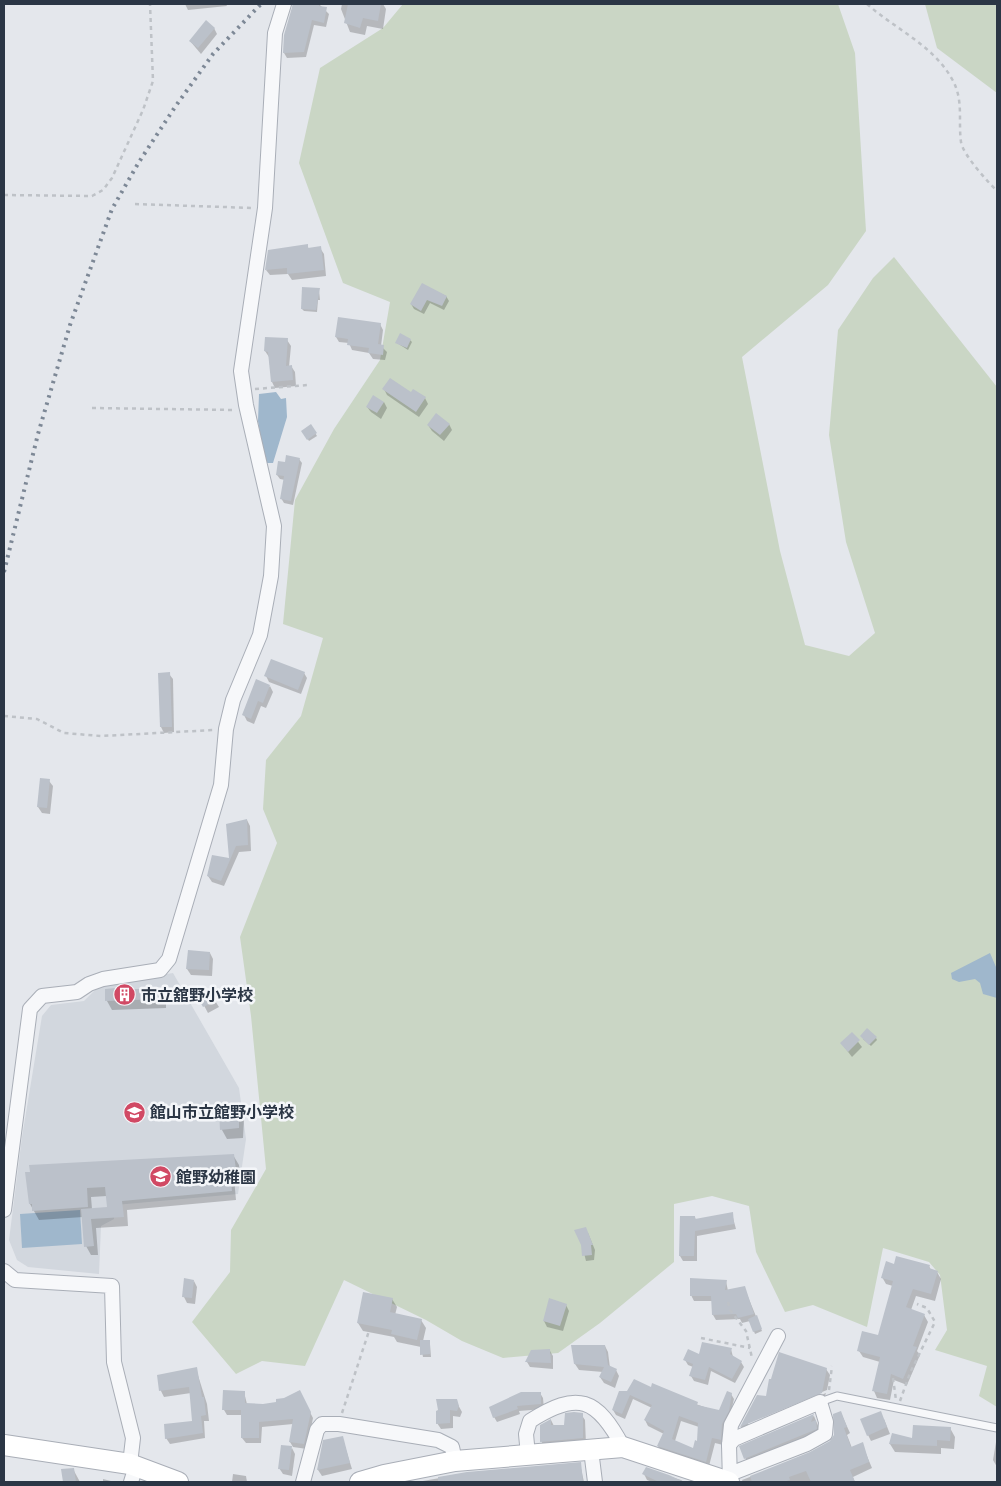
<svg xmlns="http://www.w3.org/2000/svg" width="1001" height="1486" viewBox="0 0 1001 1486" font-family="Manrope,'Noto Sans JP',sans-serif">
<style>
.built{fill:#d2d7de}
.green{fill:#cad6c5}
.water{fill:#9fb7cc}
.shadow{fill:#0003;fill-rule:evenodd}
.building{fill:#bbc1ca;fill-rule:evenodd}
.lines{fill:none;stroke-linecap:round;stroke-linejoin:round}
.lane-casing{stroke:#a9aeb7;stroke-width:9}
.street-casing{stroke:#a9aeb7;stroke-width:16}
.secondary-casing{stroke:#a9aeb7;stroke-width:22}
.path{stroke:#bec2c7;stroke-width:2.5;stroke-dasharray:4 4;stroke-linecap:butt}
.lane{stroke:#f7f8fa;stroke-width:7}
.street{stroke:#f7f8fa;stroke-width:14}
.secondary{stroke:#fff;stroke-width:20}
.rail{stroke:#7d8896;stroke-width:4;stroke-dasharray:2.5 5;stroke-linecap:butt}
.labels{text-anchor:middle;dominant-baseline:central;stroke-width:5;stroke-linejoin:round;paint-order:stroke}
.poi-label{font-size:16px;font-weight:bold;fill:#2b3645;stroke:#f4f6f9;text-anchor:start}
</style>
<rect width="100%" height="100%" fill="#e4e7ec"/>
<!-- built -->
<polygon class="built" points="173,973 239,1088 246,1139 238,1194 115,1205 114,1219 101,1226 99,1274 28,1267 17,1260 9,1240 22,1137 42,1016 51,1005 84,1001 100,985"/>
<!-- green -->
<g class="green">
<polygon points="403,4 838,4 855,53 866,231 828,285 742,357 780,551 805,645 849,656 875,633 846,542 829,435 838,330 873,278 894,257 997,387 997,1407 979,1396 987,1366 935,1350 947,1330 940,1275 929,1262 883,1248 867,1327 813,1305 785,1312 756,1252 749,1206 712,1196 674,1204 674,1262 600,1323 558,1353 503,1358 462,1341 426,1320 344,1280 305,1366 262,1361 236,1374 192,1322 230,1272 231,1230 266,1169 251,1016 240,937 277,843 263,809 266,760 301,716 323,638 283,624 295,500 334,429 380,360 390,302 343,283 299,163 320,68 383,28"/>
<polygon points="925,4 997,4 997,93 937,48"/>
</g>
<!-- water -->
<g class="water">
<polygon points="276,392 281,399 286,398 287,417 273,463 265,463 258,421 259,394"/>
<polygon points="990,953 996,967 997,998 983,994 980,983 975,979 959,982 952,979 951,973"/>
<polygon points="80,1210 82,1244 22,1248 20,1214"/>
</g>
<!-- shadow -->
<g class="shadow">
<polygon points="185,4 226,4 227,6 188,10"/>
<polygon points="293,4 319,4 329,14 326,27 314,25 306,57 287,58 284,53"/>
<polygon points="342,4 383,4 386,9 383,29 367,26 365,35 350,32 341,9"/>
<polygon points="214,28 217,34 201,54 190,41"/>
<polygon points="307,245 309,249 320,248 324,254 326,276 292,280 288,274 270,275 266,270"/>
<polygon points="423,285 446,296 449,301 444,310 430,303 424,314 414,309 411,304"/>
<polygon points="319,290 320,300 318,300 317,312 304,311 302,309"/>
<polygon points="380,324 383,330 381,346 387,352 385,360 373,359 369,353 352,350 349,343 339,342 336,337"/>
<polygon points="287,340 291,346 289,367 291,366 295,372 296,386 275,388 272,382 269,357 265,351"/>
<polygon points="410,340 412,342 408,350 397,343"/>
<polygon points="384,389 425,398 428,404 419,417 387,395"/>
<polygon points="384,402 387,408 381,419 371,412 367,407"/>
<polygon points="449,424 452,430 444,441 432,431 428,425"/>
<polygon points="311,426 317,436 309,441 303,431"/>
<polygon points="299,459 302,463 293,505 284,503 281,498 285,480 280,479 277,475 286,463"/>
<polygon points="304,673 307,678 301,694 269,682 266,676"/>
<polygon points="169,674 173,679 174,732 164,733 161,727"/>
<polygon points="270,686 273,692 266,708 261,706 254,724 247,721 244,715"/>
<polygon points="49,781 53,786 50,814 42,813 38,807"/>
<polygon points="247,820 250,826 251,851 239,852 224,886 212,882 208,876 213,856 230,860 227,825"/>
<polygon points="210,953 213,959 212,976 191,975 187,969"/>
<polygon points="160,989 166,998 166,1008 112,1010 107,1001 106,990"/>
<polygon points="210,993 219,1007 208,1013 200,998"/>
<polygon points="852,1034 862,1047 852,1057 842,1044"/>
<polygon points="876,1038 877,1040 871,1046 863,1039"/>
<polygon points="238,1110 244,1119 243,1138 227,1139 222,1130 220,1112"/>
<path d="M233,1155L239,1165L240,1179L234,1178L236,1200L127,1210L128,1226L96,1228L98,1255H91L86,1246L83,1217L39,1220L30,1204L31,1173ZM107,1196L108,1208L92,1209L91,1197Z"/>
<polygon points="732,1214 736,1229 697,1236 697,1261 683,1261 680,1256 695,1217 696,1220"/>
<polygon points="588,1233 595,1250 594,1260 586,1261 582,1245"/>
<polygon points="895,1265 929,1266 931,1270 937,1272 941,1279 935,1301 916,1296 911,1310 924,1315 928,1322 917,1351 920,1355 907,1385 894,1380 890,1400 877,1398 874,1391 880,1362 863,1357 859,1351 879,1337 893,1286 886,1284 882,1277"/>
<polygon points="194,1281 197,1287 195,1304 187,1303 184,1297"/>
<polygon points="726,1281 728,1291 744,1287 762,1331 755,1334 750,1321 742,1323 740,1319 716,1320 713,1315 712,1301 694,1301 691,1295"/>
<polygon points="392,1299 397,1307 395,1315 421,1320 426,1328 423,1341 429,1341 430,1344 431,1357 423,1357 421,1347 397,1342 394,1337 363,1331 358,1323"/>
<polygon points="566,1305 569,1311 563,1331 547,1327 544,1321"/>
<polygon points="605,1346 608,1352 610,1368 616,1370 619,1376 615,1388 604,1383 600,1377 603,1372 579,1370 575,1364"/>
<polygon points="731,1349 733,1357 741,1362 744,1367 735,1383 711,1371 708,1385 694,1381 691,1376 693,1367 688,1365 685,1360"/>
<polygon points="550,1351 553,1356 553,1369 530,1367 527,1362"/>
<polygon points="196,1369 207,1404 209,1421 204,1421 205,1438 170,1444 166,1438 193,1423 191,1393 164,1397 161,1391 158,1376"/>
<polygon points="826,1369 830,1375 827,1390 748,1422 748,1425 826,1393 824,1399 744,1432 741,1427 758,1396 767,1398"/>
<path d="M652,1389L719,1412L731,1394L734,1399L723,1445L715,1443L709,1466L661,1451L658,1446L664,1434L648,1426L645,1420L652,1408L633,1399L625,1419L616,1415L613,1410L620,1392ZM681,1421L699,1427L698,1443L694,1450L675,1441Z"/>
<polygon points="299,1391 313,1418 307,1449 293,1447 290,1442 293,1424 262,1427 261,1443 246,1443 242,1438 243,1415 227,1415 224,1410 244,1392 247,1404 263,1405 278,1403"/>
<polygon points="540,1393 543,1398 544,1409 519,1411 520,1414 497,1422 494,1417"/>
<polygon points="456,1401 462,1412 460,1417 453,1416 453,1428 441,1429 437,1423"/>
<polygon points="841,1413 850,1433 847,1435 852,1448 862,1444 872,1468 853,1477 855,1482 743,1482 742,1480 811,1453 831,1442 835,1435"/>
<polygon points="581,1414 585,1420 586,1444 545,1447 541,1441 551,1420 554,1426 565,1426"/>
<polygon points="814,1416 819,1428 819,1435 748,1465 741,1447"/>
<polygon points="884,1419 890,1434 871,1441 868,1435"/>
<polygon points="950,1428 955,1437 954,1449 941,1448 941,1454 895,1452 890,1444"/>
<polygon points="997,1436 997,1467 993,1460"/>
<polygon points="342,1437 352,1469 322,1476 318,1470 324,1441"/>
<polygon points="292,1448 295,1454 292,1476 283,1474 279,1468"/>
<polygon points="580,1464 584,1482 417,1482 468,1473"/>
<polygon points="73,1469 80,1482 64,1482 62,1470"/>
<polygon points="646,1469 681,1480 684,1482 652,1482 647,1480 644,1474"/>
<polygon points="233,1474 246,1476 247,1482 232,1482"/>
<polygon points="103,1479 115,1482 103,1482"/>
</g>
<!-- building -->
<g class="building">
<polygon points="293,4 319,4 319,6 327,7 324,23 312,20 304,52 283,53 284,35"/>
<polygon points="348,4 381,4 378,21 363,18 360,28 344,23"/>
<polygon points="206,20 215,28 198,48 189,41"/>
<polygon points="308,244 308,248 321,246 324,270 287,274 287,268 265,270 268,250"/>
<polygon points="422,283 447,296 442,306 427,300 421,311 410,304"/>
<polygon points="302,287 320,288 316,310 301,309"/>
<polygon points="338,317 381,323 378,344 384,345 383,355 368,353 369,348 347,345 348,339 335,337"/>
<polygon points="400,333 411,339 407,348 395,343"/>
<polygon points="265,337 288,338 286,366 292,365 293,380 271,382 268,352 264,351"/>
<polygon points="390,378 411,392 413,389 426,397 416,412 382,389"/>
<polygon points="373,395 384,402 377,413 366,407"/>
<polygon points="436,413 450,424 440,435 427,425"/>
<polygon points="311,424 317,433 307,440 301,431"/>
<polygon points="286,455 300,458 291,501 280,499 284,476 276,475 278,461 285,462"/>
<polygon points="271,659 305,672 298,690 264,676"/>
<polygon points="170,672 172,727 160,727 158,673"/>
<polygon points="256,679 270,685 263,703 258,701 251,719 242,715"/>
<polygon points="40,778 50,779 47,808 37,807"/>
<polygon points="247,819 248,845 236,846 221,881 207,876 212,855 229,858 226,824"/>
<polygon points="188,950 210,952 209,970 186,969"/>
<polygon points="116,988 126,990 161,988 162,999 105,1001 105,989"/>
<polygon points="210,992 216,1001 203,1007 198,998"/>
<polygon points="867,1028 877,1037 869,1045 860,1036"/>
<polygon points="852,1032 860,1040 848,1052 840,1043"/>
<polygon points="239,1108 239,1128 220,1130 219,1111"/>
<polygon points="234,1154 236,1170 230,1170 232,1191 122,1201 124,1217 91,1219 94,1246 84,1247 81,1209 107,1207 105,1187 87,1188 88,1207 32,1211 32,1204 29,1204 25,1172 30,1172 29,1165"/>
<polygon points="733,1212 734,1224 695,1231 694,1256 679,1256 680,1216 695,1216 695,1219"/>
<polygon points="586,1227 593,1245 591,1245 592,1255 582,1256 581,1245 574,1230"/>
<polygon points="896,1256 930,1265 929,1268 938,1271 931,1294 913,1289 906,1307 925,1314 913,1346 917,1347 903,1379 891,1374 887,1394 872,1391 880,1357 857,1351 862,1331 878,1335 893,1281 881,1278 886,1261 894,1264"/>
<polygon points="184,1278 194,1280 192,1298 182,1297"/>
<polygon points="690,1278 727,1280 725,1290 745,1286 754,1314 738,1318 736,1314 712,1315 711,1296 690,1296"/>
<polygon points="363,1292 393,1298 390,1312 422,1319 417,1340 391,1334 392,1330 357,1323"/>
<polygon points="549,1298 567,1304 560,1326 543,1321"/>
<polygon points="757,1315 762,1329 753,1332 748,1319"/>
<polygon points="420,1340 430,1340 430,1354 420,1355"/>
<polygon points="702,1342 732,1348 730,1354 742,1361 732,1379 709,1367 705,1380 689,1376 693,1364 683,1360 688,1349 699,1354"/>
<polygon points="571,1345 605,1345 608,1365 617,1369 611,1382 599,1377 604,1367 574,1364"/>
<polygon points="550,1349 551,1363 525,1362 531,1350"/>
<polygon points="779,1352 827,1368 822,1393 740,1427 757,1395 766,1396 769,1379 771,1379"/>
<polygon points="197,1367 202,1397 204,1397 206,1415 201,1416 203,1433 165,1439 164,1424 192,1421 189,1387 159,1391 157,1375"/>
<path d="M634,1379L651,1387L652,1383L698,1402L697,1405L719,1410L727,1391L732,1393L729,1411L722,1424L721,1440L712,1438L706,1462L657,1446L664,1431L644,1420L652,1405L630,1395L622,1414L612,1410L619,1391H627ZM679,1416L698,1423L697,1441L695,1440L693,1448L672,1439Z"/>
<polygon points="223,1390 245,1391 245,1403 263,1404 276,1402 276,1399 284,1398 300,1390 311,1412 304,1444 289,1442 293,1419 259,1422 259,1438 241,1438 241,1410 222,1410"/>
<polygon points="521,1392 541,1392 541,1404 517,1406 518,1409 493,1418 489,1407"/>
<polygon points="436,1399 457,1399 459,1406 457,1411 450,1410 450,1423 436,1424 436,1411 438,1410"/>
<polygon points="841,1411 847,1427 844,1428 851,1447 863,1442 869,1462 850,1470 855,1482 811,1482 806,1471 789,1477 790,1480 783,1482 752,1482 750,1476 810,1452 830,1441 834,1435 833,1414"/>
<polygon points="881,1411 887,1427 867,1436 860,1419"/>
<polygon points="574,1412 583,1413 583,1438 540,1442 540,1425 551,1419 551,1425 564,1425 565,1413"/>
<polygon points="814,1414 811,1422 816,1420 817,1429 744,1459 739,1446"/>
<polygon points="913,1425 951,1427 950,1441 937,1440 937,1446 889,1444 892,1433 912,1438"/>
<polygon points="343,1436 350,1463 317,1470 323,1440"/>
<polygon points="281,1445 292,1446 289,1470 278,1469"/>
<polygon points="581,1462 583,1482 438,1482 438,1477 467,1472"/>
<polygon points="646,1467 669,1475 684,1482 659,1482 642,1474"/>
<polygon points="74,1468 76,1482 63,1482 61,1469"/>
</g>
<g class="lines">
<defs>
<polyline id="lane" points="820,1402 837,1396 997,1428"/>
<g id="street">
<polyline points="4,1210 30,1009 42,996 77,992 89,984 103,979 160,970 169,959 221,785 226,729 233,700 260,635 271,576 274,526 246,405 241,371 265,208 275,33 284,4"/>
<polyline points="4,1271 15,1280 112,1286 114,1362 133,1438 130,1464"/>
<polyline points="729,1445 731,1425 778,1336"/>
<polyline points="591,1450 595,1482"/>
<path d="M528,1455L526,1434L530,1421C578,1390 597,1398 623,1447"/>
<polyline points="730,1474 807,1444 825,1434 826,1422 820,1402 734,1439 729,1445 730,1482"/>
<polyline points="131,1482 136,1466"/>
<polyline points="303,1482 317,1430 322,1424 339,1424 438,1440 452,1447 455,1461"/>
</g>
<g id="secondary">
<polyline points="4,1445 130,1464 178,1482"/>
<polyline points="360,1482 384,1475 455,1461 623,1447 729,1482"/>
</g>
</defs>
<!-- lane casing -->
<use href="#lane" class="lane-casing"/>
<!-- street casing -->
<use href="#street" class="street-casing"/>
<!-- secondary casing -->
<use href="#secondary" class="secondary-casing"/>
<!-- path -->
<g class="path">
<path d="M867,4C895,29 933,45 952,79C964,100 958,120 961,142C963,155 988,182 997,191"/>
<polyline points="4,195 92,196 103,190 112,178 143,110 153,81 150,4"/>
<polyline points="135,204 253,208"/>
<polyline points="255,389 308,385"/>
<polyline points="92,408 236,410"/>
<polyline points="4,716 37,719 64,733 101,736 214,730"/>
<polyline points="728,1302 730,1310 746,1331 752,1358"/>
<polyline points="701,1338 750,1348"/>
<polyline points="893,1378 896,1400"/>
<polyline points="829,1390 832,1366"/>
<polyline points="900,1401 910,1373 935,1322 927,1308 917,1304"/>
<polyline points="342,1413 369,1331"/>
</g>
<!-- lane -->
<use href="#lane" class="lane"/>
<!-- street -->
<use href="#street" class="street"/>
<!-- secondary -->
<use href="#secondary" class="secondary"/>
<!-- rail -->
<polyline class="rail" points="4,572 38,434 70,325 112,209 139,162 175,107 213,54 261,4"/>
</g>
<!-- icons -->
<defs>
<symbol id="building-disc" viewBox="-11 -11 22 22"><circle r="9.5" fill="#d14964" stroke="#f4f6f9"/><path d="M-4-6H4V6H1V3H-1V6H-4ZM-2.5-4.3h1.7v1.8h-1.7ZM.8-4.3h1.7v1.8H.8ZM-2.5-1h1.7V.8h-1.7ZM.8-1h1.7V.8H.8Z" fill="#fff"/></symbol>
<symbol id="school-disc" viewBox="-11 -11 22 22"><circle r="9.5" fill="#d14964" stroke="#f4f6f9"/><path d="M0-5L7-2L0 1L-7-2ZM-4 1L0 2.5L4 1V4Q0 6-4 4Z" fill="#fff"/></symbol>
</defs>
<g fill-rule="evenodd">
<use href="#building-disc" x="112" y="982" width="25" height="25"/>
<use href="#school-disc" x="122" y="1100" width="25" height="25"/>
<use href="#school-disc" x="148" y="1164" width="25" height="25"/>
</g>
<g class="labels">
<!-- poi labels -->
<g class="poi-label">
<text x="141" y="995">市立舘野小学校</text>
<text x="150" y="1112">館山市立館野小学校</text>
<text x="176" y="1177">館野幼稚園</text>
</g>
</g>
<!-- border -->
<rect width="1001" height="1486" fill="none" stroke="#2b3645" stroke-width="10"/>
</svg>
